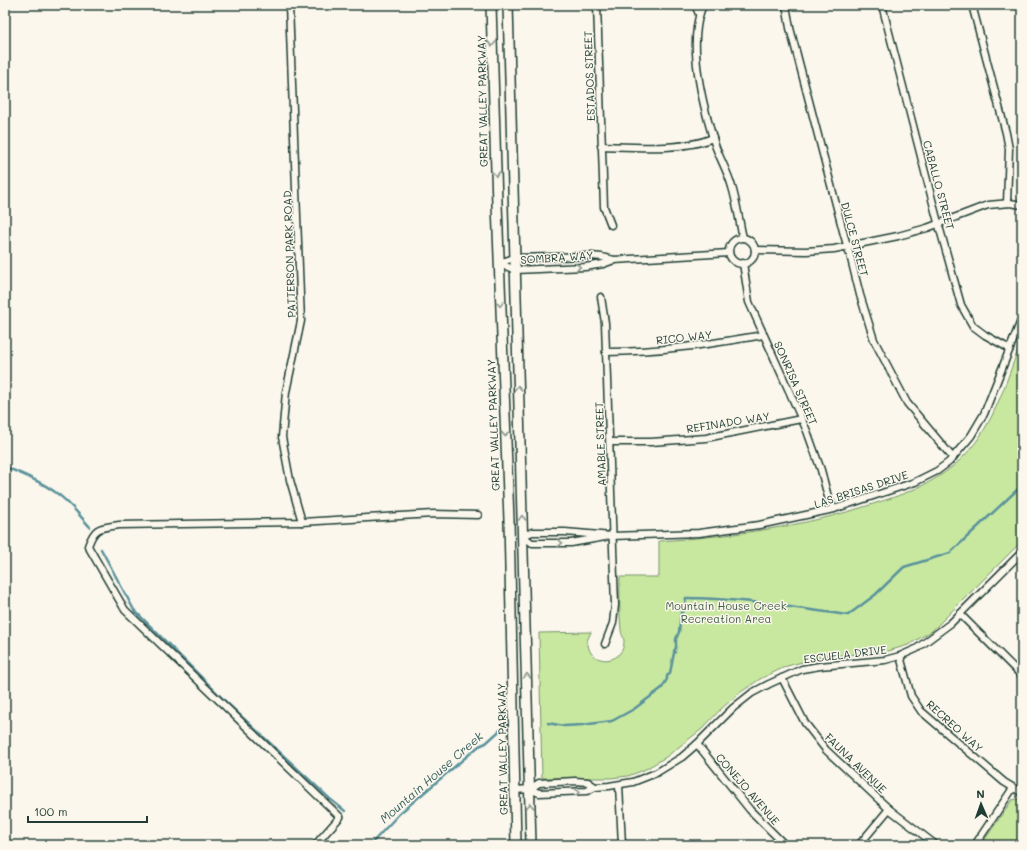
<svg xmlns="http://www.w3.org/2000/svg" width="1027" height="850" viewBox="0 0 1027 850" font-family="Mali,sans-serif">
<style>
.green{fill:#c8e8a0;stroke:#74926a}
.lines{fill:none;stroke-linecap:round;stroke-linejoin:round}
.stream{stroke:#5a929c;stroke-width:2.5}
.minor-casing{stroke:#1f3d34;stroke-width:9}
.secondary-casing{stroke:#1f3d34;stroke-width:12}
.minor{stroke:#fbf7ec;stroke-width:6}
.secondary{stroke:#fbf7ec;stroke-width:9}
.oneway{stroke:#8d9a90}
.labels{text-anchor:middle;dominant-baseline:central;stroke-width:3;stroke-linejoin:round;paint-order:stroke}
.street-label{font-size:11px;fill:#1f3d34;stroke:#fbf7ec}
.park-label{font-size:11px;fill:#415f4a;stroke:#fbf7ec}
.water-label{font-size:12px;font-style:italic;fill:#386060;stroke:#fbf7ec}
</style>
<rect width="100%" height="100%" fill="#fbf7ec"/>
<filter id="ink" filterUnits="userSpaceOnUse"><feTurbulence type="fractalNoise" baseFrequency=".025" numOctaves="2"/><feDisplacementMap in="SourceGraphic" scale="8" xChannelSelector="R" yChannelSelector="G"/><feConvolveMatrix kernelMatrix="1 2 1 2 8 2 1 2 1" color-interpolation-filters="sRGB"/></filter>
<g filter="url(#ink)">
<!-- green -->
<g class="green">
<path d="M1022,339V541L932,631L908,645L882,653L825,656L787,666L760,679L738,694L721,709L702,729L666,757L644,770L628,776L611,778H542L539,633L591,632L587,641C588,645 589,650 591,653C598,662 614,662 620,653C623,650 624,645 624,641C624,637 621,634 621,630C619,612 620,594 620,577H659V541C732,536 803,527 873,504C908,493 939,482 965,455C995,424 1007,378 1022,339Z"/>
<polygon points="1017,799 1022,802 1022,845 981,845 1012,800"/>
</g>
<g class="lines">
<!-- stream -->
<g class="stream">
<path d="M5,467C23,474 40,481 55,492C69,501 79,515 90,527"/>
<polyline points="101,549 134,610 226,702 330,799 345,811"/>
<path d="M548,723L564,726L582,725L612,721L634,709L662,688L667,679V676L670,673L674,653L675,652L674,651L676,648V639L679,632L681,613L684,610L686,598C740,598 795,608 848,615L875,595L904,567L950,553L1018,489L1022,488"/>
<polyline points="370,845 400,813 479,746 486,743 507,724"/>
</g>
<defs>
<g id="minor">
<polyline points="289,5 301,321 286,392 282,437 290,480 302,522"/>
<polyline points="597,5 604,207 611,225"/>
<polyline points="695,5 699,14"/>
<path d="M703,5C686,43 703,106 715,145C720,159 728,172 732,187C737,203 739,221 743,238"/>
<polyline points="786,5 790,28 844,235 850,255 860,295 874,340 907,403 953,458"/>
<polyline points="882,5 936,215 961,305 973,326 985,335 1010,349"/>
<polyline points="972,5 1006,133 1009,149 1007,203"/>
<path d="M601,146C635,147 682,151 713,138"/>
<circle cx="742" cy="251" r="13"/>
<polyline points="755,250 806,251 834,249 898,236 927,228 988,205 1010,203 1022,205"/>
<polyline points="499,263 514,258 591,256 602,257 614,260 729,253"/>
<polyline points="499,263 515,270 585,267 603,264 614,260"/>
<polyline points="743,263 749,302 807,431 821,470 828,497 834,509"/>
<polyline points="601,297 605,323 615,605 613,623 605,644"/>
<path d="M606,352C659,352 711,344 763,335"/>
<polyline points="610,442 651,442 706,438 801,419"/>
<polyline points="523,536 532,532 565,532 612,536 699,533 759,525 834,509 915,482 937,471 949,462 971,436 984,414 1022,318"/>
<polyline points="523,536 532,543 571,543 605,537"/>
<polyline points="960,614 1022,676"/>
<polyline points="900,656 911,696 921,711 1004,782 1022,793"/>
<polyline points="782,678 805,723 826,750 889,809 936,845"/>
<polyline points="697,744 750,810 785,845"/>
<polyline points="619,785 622,845"/>
<polyline points="530,789 539,783 575,781 588,782 595,787"/>
<polyline points="515,790 530,789 539,793 587,791 595,787 609,786 633,782 656,773 682,757 697,744 733,708 752,693 769,684 802,669 820,666 885,660 900,656 916,649 951,623 1022,552"/>
<path d="M315,845L340,817L125,610L88,546C95,526 100,528 119,525L302,522L433,514L478,515"/>
<polyline points="859,845 889,809"/>
<polyline points="975,845 1013,788"/>
</g>
<g id="secondary">
<polyline points="491,5 497,204 509,520 516,845"/>
<polyline points="508,5 531,845"/>
</g>
</defs>
<!-- minor casing -->
<use href="#minor" class="minor-casing"/>
<!-- secondary casing -->
<use href="#secondary" class="secondary-casing"/>
<!-- minor -->
<use href="#minor" class="minor"/>
<!-- secondary -->
<use href="#secondary" class="secondary"/>
</g>
<!-- one-way arrows -->
<defs><path id="oneway-chevron" d="M-2-3.5L2.5 0L-2 3.5" fill="none" stroke-width="1.6" stroke-linecap="round" stroke-linejoin="round"/></defs>
<g class="oneway">
<use href="#oneway-chevron" transform="translate(492 44) rotate(89)"/>
<use href="#oneway-chevron" transform="translate(496 174) rotate(89)"/>
<use href="#oneway-chevron" transform="translate(578 267) rotate(-3)"/>
<use href="#oneway-chevron" transform="translate(500 304) rotate(88)"/>
<use href="#oneway-chevron" transform="translate(518 388) rotate(-92)"/>
<use href="#oneway-chevron" transform="translate(505 434) rotate(88)"/>
<use href="#oneway-chevron" transform="translate(522 518) rotate(-92)"/>
<use href="#oneway-chevron" transform="translate(560 543) rotate(-1)"/>
<use href="#oneway-chevron" transform="translate(527 676) rotate(-92)"/>
<use href="#oneway-chevron" transform="translate(577 792) rotate(-4)"/>
<use href="#oneway-chevron" transform="translate(530 806) rotate(-92)"/>
</g>
</g>
<g class="labels">
<!-- street labels -->
<g class="street-label">
<text transform="translate(589 76) rotate(-92)">ESTADOS STREET</text>
<text transform="translate(482 101) rotate(-91)">GREAT VALLEY PARKWAY</text>
<text transform="translate(939 185) rotate(75)">CABALLO STREET</text>
<text transform="translate(855 239) rotate(75)">DULCE STREET</text>
<text transform="translate(289 254) rotate(-92)">PATTERSON PARK ROAD</text>
<text transform="translate(557 257) rotate(-4)">SOMBRA WAY</text>
<text transform="translate(684 337) rotate(-6)">RICO WAY</text>
<text transform="translate(796 383) rotate(66)">SONRISA STREET</text>
<text transform="translate(728 422) rotate(-9)">REFINADO WAY</text>
<text transform="translate(493 425) rotate(-92)">GREAT VALLEY PARKWAY</text>
<text transform="translate(600 444) rotate(-92)">AMABLE STREET</text>
<text transform="translate(861 489) rotate(-18)">LAS BRISAS DRIVE</text>
<text transform="translate(845 654) rotate(-7)">ESCUELA DRIVE</text>
<text transform="translate(955 726) rotate(42)">RECREO WAY</text>
<text transform="translate(502 749) rotate(-91)">GREAT VALLEY PARKWAY</text>
<text transform="translate(856 763) rotate(44)">FAUNA AVENUE</text>
<text transform="translate(748 789) rotate(49)">CONEJO AVENUE</text>
</g>
<!-- park labels -->
<g class="park-label">
<text x="726" y="605">Mountain House Creek<tspan x="726" dy="13">Recreation Area</tspan></text>
</g>
<!-- water labels -->
<g class="water-label">
<text transform="translate(431 777) rotate(-41)">Mountain House Creek</text>
</g>
</g>
<!-- margin -->
<rect width="1027" height="850" fill="none" stroke="#fbf7ec" stroke-width="20"/>
<rect x="10" y="10" width="1007" height="830" fill="none" stroke="#1f3d34" stroke-width="1.5" filter="url(#ink)"/>
<!-- north arrow -->
<g transform="translate(981 804) rotate(358)" stroke="#fbf7ec" stroke-width="3" paint-order="stroke">
<path d="M0-3L7 15L0 10L-7 15Z" fill="#1f3d34"/>
<text y="-6" font-size="11" font-weight="bold" text-anchor="middle" fill="#1f3d34">N</text>
</g>
<!-- scale -->
<path d="M28 816v6h119v-6" fill="none" stroke="#1f3d34" stroke-width="2"/>
<text x="34" y="816" font-size="12" fill="#1f3d34" stroke="#fbf7ec" stroke-width="3" paint-order="stroke">100 m</text>
</svg>
